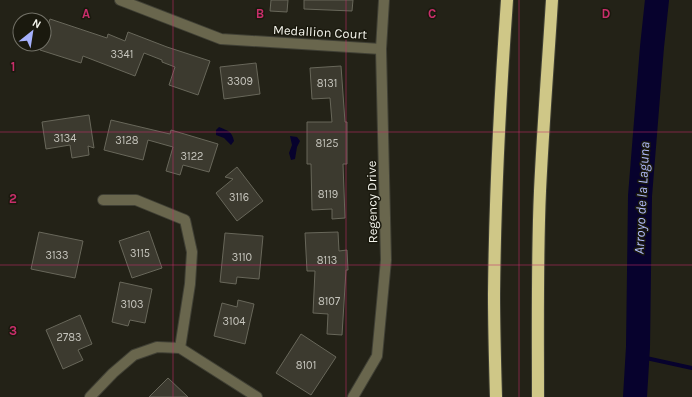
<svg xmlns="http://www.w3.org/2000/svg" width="692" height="397" viewBox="0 0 692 397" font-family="Karla,sans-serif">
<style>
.water{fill:#07022d}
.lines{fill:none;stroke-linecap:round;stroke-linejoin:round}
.stream{stroke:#07022d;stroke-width:4}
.river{stroke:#07022d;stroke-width:24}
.building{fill:#3c3a2f;stroke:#68675a}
.minor-casing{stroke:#404035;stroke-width:12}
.highway-casing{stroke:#404035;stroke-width:14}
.minor{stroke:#69664d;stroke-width:10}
.highway{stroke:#cfc787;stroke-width:12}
.grid{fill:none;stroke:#c72e6a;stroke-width:1;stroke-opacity:0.55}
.labels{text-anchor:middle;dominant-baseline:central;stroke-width:3;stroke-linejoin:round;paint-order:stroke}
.number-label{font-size:11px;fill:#c7c6be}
.street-label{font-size:13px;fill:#f5f5ed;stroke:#1a190e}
.water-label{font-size:14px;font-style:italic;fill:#afb9f9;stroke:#1a190e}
.grid-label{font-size:13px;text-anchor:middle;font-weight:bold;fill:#c72e6a;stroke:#1a190e;stroke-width:3;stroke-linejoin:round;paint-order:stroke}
</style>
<rect width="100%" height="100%" fill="#232217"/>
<!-- water -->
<g class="water">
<path d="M219,127C228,131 232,131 234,141L231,145L224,138L216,135V130Z"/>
<polygon points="290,136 297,137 300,141 297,147 295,159 291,160 289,153 292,145"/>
</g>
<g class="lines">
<!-- stream -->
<polyline class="stream" points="637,356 692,368"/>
<!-- river -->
<polyline class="river" points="635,397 638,347 640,196 652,47 657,0"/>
</g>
<!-- building -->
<g class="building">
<polygon points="271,0 288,0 287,12 270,11"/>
<polygon points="304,0 353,0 352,11 304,9"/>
<polygon points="50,19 107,38 108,34 125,41 128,32 167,47 210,61 198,95 169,85 175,67 162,62 162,60 144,53 135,76 83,56 81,63 40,50 42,44 44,44 44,37"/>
<polygon points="256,63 260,94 224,99 220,67"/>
<polygon points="341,66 345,122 347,122 347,164 343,164 345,218 332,219 332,209 312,210 311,164 307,164 307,122 332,122 330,98 312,99 310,68"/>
<polygon points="89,115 94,148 88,146 89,155 72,158 70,145 46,149 42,122"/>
<polygon points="111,120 170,134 171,130 218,144 209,172 183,165 180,175 166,171 173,147 148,140 143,160 104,150"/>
<polygon points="237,167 263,201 237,221 216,193 233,179 225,177"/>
<polygon points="149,231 162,268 132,278 119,241"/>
<polygon points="39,232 83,241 75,278 31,269"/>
<polygon points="338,232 339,251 347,250 348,270 346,270 342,335 327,334 328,314 313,313 315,271 307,271 305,233"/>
<polygon points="225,233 263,236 259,279 237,277 236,284 220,282"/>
<polygon points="120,282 152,289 145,323 130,320 128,326 112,322"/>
<polygon points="238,300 254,304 245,344 214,336 222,303 237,307"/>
<polygon points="80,315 92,344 78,350 83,360 63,369 46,330"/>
<polygon points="301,334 336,357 311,395 276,373"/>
<polygon points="168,378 188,397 149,397"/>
</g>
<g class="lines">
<defs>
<g id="minor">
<polyline points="120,0 221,39 381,49"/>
<polyline points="103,200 136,200 185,220 192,252 190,284 180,348"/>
<polyline points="90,397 113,373 134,355 157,347 180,348 257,397"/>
<polyline points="353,397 377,356 386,260 381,49 384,0"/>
</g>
<g id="highway">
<path d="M496,397C495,363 494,328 494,294C495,196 500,98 507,0"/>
<path d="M538,397C538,328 537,259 540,191C543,127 548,64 552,0"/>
</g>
</defs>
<!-- minor casing -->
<use href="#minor" class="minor-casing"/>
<!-- highway casing -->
<use href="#highway" class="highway-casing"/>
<!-- minor -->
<use href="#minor" class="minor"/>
<!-- highway -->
<use href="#highway" class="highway"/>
</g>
<!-- grid -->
<path class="grid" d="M173,0V397M346,0V397M519,0V397M0,132H692M0,265H692"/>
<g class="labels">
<!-- number labels -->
<g class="number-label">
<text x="122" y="54">3341</text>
<text x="240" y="81">3309</text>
<text x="327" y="83">8131</text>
<text x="65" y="138">3134</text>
<text x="127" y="140">3128</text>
<text x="327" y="143">8125</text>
<text x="192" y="156">3122</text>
<text x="328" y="194">8119</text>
<text x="239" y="197">3116</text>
<text x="140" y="253">3115</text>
<text x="57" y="255">3133</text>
<text x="242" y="257">3110</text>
<text x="327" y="260">8113</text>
<text x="329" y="301">8107</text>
<text x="132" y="304">3103</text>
<text x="234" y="321">3104</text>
<text x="69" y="337">2783</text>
<text x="306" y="365">8101</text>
</g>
<!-- street labels -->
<g class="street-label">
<text transform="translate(320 32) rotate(3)">Medallion Court</text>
<text transform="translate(372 202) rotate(-91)">Regency Drive</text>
</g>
<!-- water labels -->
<g class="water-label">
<text transform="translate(642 198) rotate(-87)">Arroyo de la Laguna</text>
</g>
</g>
<g class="grid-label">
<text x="86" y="18">A</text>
<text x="260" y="18">B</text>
<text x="432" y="18">C</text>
<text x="606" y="18">D</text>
<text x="13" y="71">1</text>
<text x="13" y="203">2</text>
<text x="13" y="335">3</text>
</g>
<!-- north arrow -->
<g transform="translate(32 32) rotate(30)"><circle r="19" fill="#1a190e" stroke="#727167"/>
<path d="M0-3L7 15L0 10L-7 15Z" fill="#a6b1fc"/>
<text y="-6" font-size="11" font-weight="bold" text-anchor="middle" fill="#f5f5ed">N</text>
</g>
</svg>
